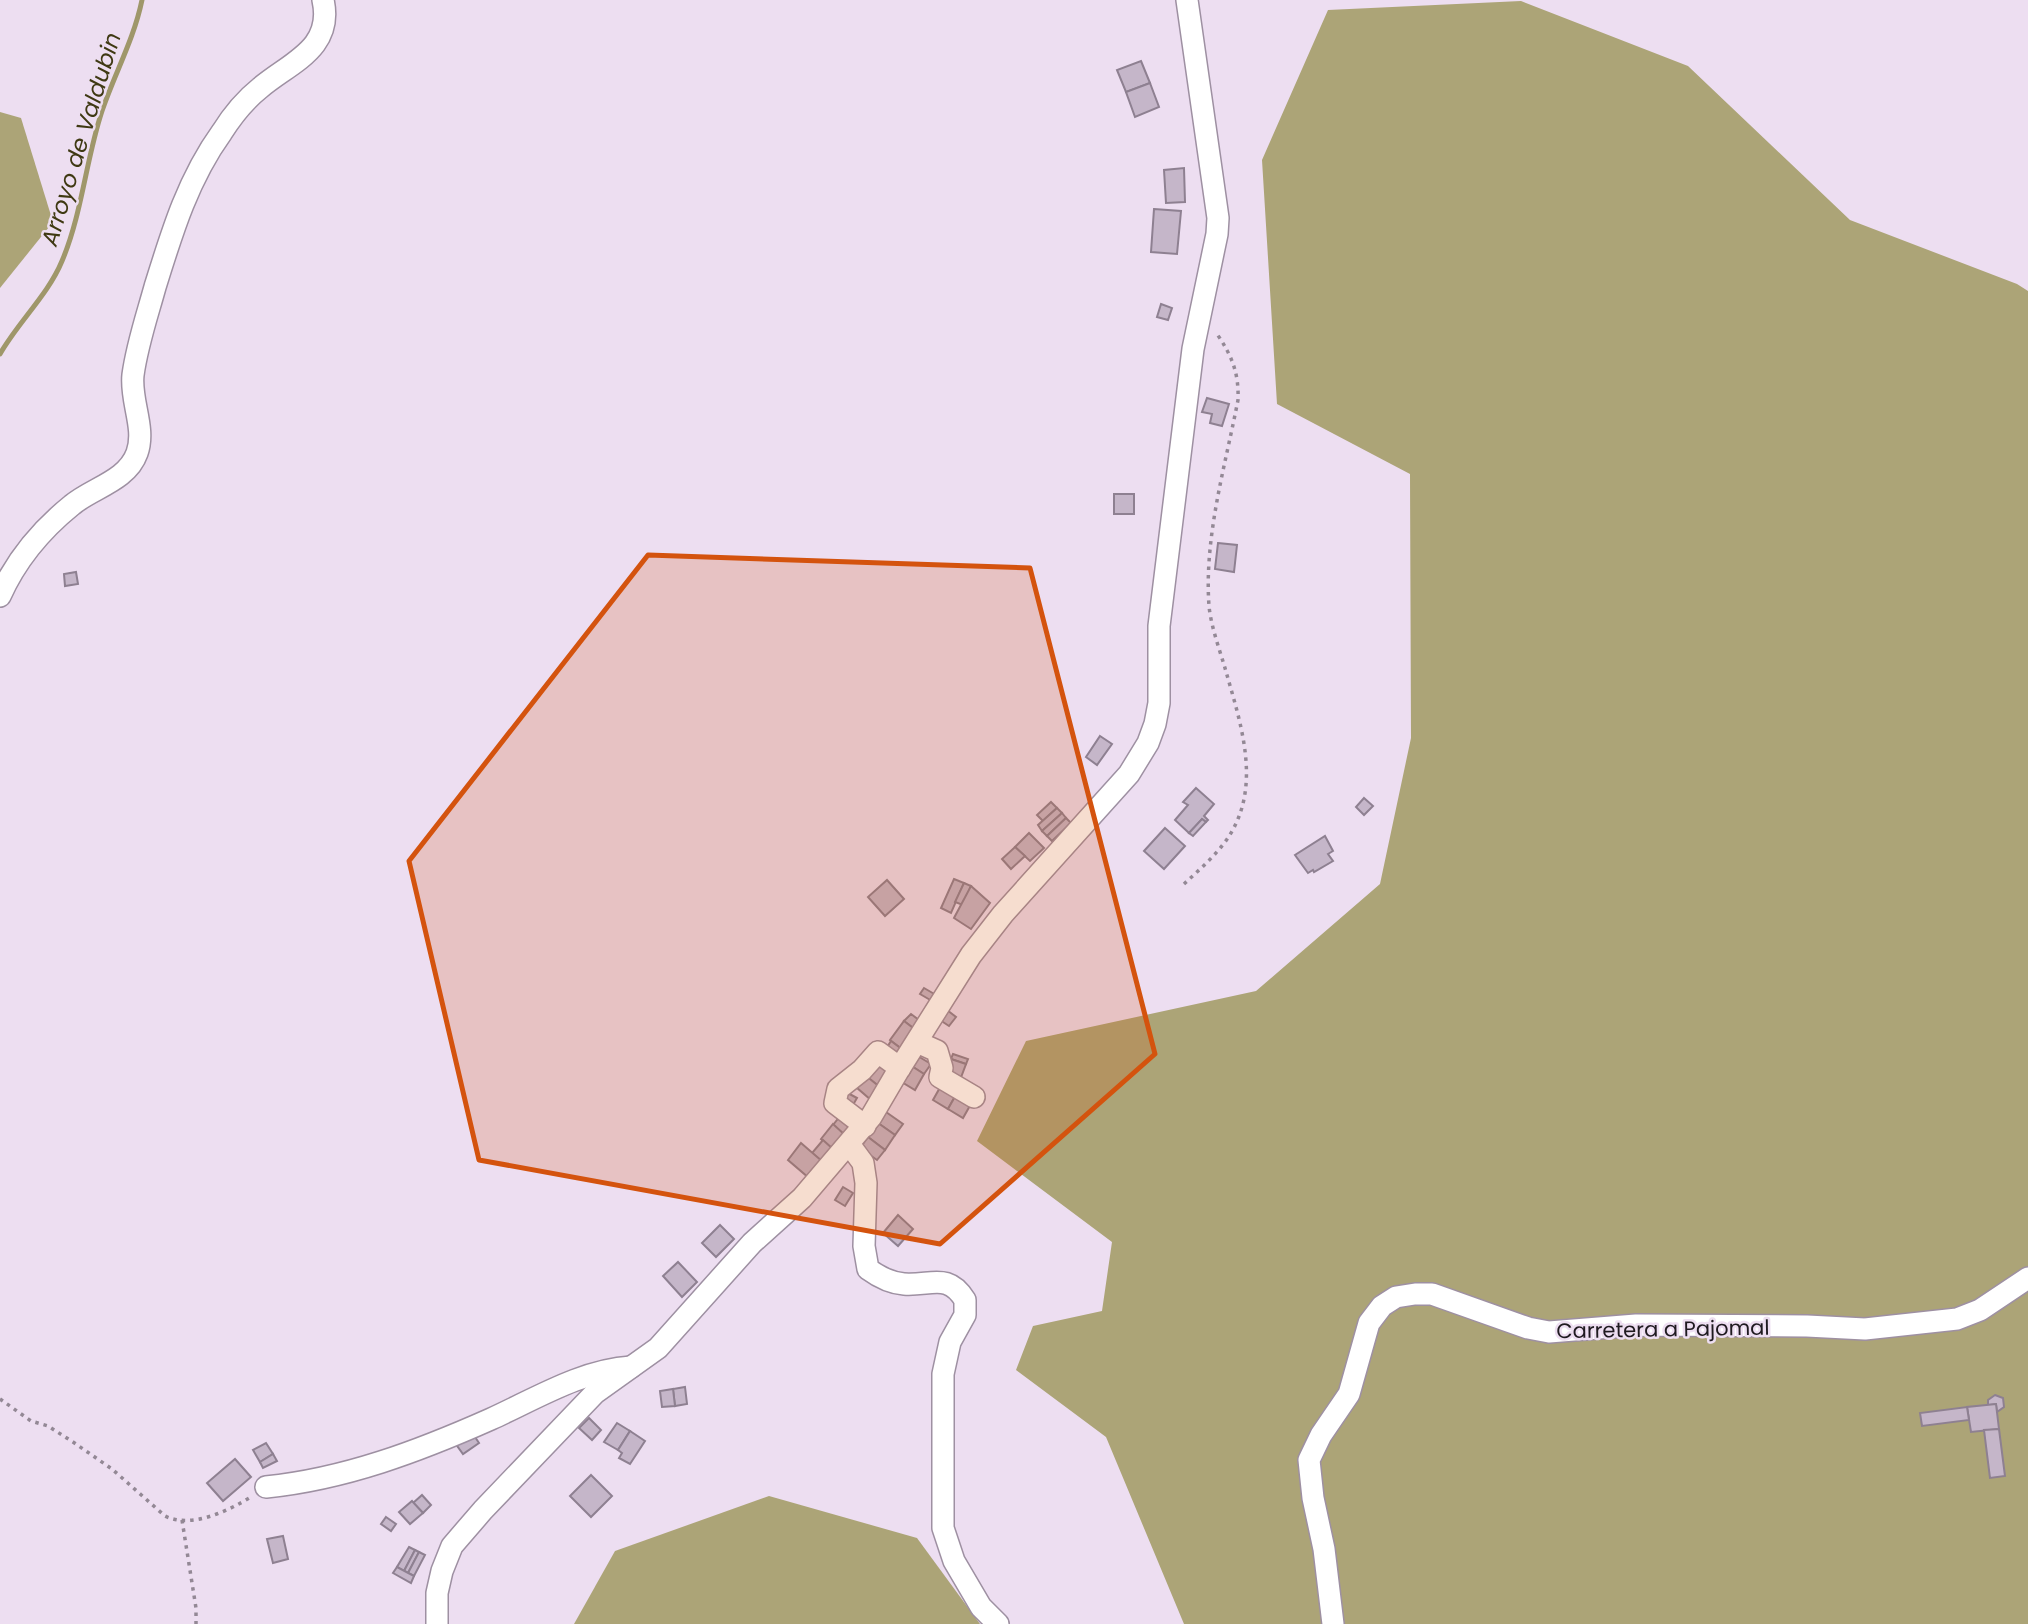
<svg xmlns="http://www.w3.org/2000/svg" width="2028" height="1624" viewBox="0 0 2028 1624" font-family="Poppins,sans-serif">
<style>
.forest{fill:#aca477}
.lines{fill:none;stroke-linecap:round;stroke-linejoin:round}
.stream{stroke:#9f976a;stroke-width:5}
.building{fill:#c5b6c9;stroke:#8e8091;stroke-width:2}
.minor-casing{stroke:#9e90a2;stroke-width:24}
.path{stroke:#938895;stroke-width:3.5;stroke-dasharray:3.5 5;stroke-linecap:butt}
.minor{stroke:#fff;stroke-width:21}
.marked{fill:#d4530e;fill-opacity:0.2;stroke:#d4530e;stroke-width:5;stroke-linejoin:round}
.labels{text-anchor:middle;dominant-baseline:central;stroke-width:5;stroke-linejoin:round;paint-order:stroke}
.street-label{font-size:21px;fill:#1f1a20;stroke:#eddef1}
.water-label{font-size:23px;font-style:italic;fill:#3f3913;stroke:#eddef1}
</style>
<rect width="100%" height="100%" fill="#eddef1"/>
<!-- forest -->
<g class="forest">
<polygon points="1521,1 1688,66 1850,220 2017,284 2028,291 2028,1624 1184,1624 1106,1437 1016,1370 1033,1326 1102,1311 1112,1242 977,1141 1026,1041 1256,991 1380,884 1411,738 1410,474 1277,404 1262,160 1328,10"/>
<polygon points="0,112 21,118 53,222 0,288"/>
<polygon points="769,1496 917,1538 980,1624 574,1624 615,1551"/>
</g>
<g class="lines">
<!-- stream -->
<path class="stream" d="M0,354C18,322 48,295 62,261C82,214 86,159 102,111C115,73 134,39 142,0"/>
</g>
<!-- building -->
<g class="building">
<polygon points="1141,61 1150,83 1126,92 1117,70"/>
<polygon points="1150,83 1159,107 1135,117 1126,92"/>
<polygon points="1184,168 1185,202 1166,203 1164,170"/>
<polygon points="1154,209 1181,211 1177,254 1151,252"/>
<polygon points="1161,304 1172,308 1168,320 1157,317"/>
<polygon points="1207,398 1229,404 1222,426 1210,423 1212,414 1202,412"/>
<rect x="1114" y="494" width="20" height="20"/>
<polygon points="1218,543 1237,545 1234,572 1215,569"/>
<polygon points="76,572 78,584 65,586 64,574"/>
<polygon points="1100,736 1112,744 1097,765 1086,757"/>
<polygon points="1196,788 1214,804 1204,816 1208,820 1206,822 1202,819 1189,833 1175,820 1188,805 1183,802"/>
<polygon points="1364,798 1373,806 1364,815 1356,807"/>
<polygon points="1051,802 1057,808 1043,821 1037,815"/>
<polygon points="1057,808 1062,813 1042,831 1038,825"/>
<polygon points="1062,813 1066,818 1047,836 1042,831"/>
<polygon points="1066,818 1071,823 1052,841 1047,836"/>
<polygon points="1202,819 1206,822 1193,836 1189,833"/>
<polygon points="1165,828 1185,846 1164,869 1144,851"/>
<polygon points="1029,833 1044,848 1030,861 1015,847"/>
<polygon points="1325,836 1333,851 1328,854 1333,861 1314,872 1313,870 1308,873 1295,855"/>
<polygon points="1015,847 1025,856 1011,869 1002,859"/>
<polygon points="954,879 964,883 951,913 941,908"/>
<polygon points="887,880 904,899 885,916 868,897"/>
<polygon points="964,883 971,886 963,905 955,902"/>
<polygon points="971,886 990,903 971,929 954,918"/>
<polygon points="924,988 936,995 932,1001 920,994"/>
<polygon points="947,1010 956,1017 949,1026 940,1020"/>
<polygon points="911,1014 923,1023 917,1031 904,1021"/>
<polygon points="904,1021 917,1031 903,1050 890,1040"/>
<polygon points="891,1041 903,1050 897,1057 886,1049"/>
<polygon points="953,1054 968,1059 966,1064 951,1059"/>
<polygon points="916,1055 931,1064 924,1074 910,1065"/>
<polygon points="951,1059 966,1064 960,1080 945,1075"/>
<polygon points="877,1061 891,1072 879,1087 865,1075"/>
<polygon points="910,1065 924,1074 915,1090 900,1081"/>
<polygon points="865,1075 881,1088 871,1100 856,1087"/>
<polygon points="942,1084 957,1093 948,1109 933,1100"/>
<polygon points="844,1091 857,1098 850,1110"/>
<polygon points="957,1093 972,1102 963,1118 948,1109"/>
<polygon points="886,1112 903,1124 895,1135 878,1123"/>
<polygon points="841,1115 855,1126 846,1136 833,1125"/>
<polygon points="878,1123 895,1135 885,1150 868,1137"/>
<polygon points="833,1124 846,1136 834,1150 821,1139"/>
<polygon points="868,1137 885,1150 877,1160 860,1148"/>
<polygon points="823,1140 834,1150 823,1162 812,1153"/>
<polygon points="801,1143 823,1162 809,1178 788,1160"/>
<polygon points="843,1187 853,1193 845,1206 835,1200"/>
<polygon points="898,1215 913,1229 898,1246 883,1233"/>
<polygon points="720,1225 734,1239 716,1257 702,1243"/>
<polygon points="678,1262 697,1282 682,1297 663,1276"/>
<polygon points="685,1387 687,1404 675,1406 673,1389"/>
<polygon points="673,1389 675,1406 662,1407 660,1391"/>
<polygon points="1995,1395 2003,1398 2004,1407 1997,1412 1996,1404 1988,1405 1988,1400"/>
<polygon points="1996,1404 1999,1429 1971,1432 1967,1407"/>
<polygon points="1967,1407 1969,1420 1922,1426 1920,1413"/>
<polygon points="589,1418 601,1430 592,1440 579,1428"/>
<polygon points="617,1423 630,1431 618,1450 604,1442"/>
<polygon points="1999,1429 2005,1476 1990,1478 1984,1430"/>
<polygon points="471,1431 479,1443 463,1454 455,1443"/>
<polygon points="630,1431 645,1441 630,1464 619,1458 622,1453 618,1450"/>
<polygon points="266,1443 273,1454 260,1462 253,1450"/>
<polygon points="273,1454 277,1461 263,1468 260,1462"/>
<polygon points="235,1459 251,1477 223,1501 207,1483"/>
<polygon points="591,1475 612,1496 591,1517 570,1496"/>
<polygon points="422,1495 431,1505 423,1513 413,1503"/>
<polygon points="412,1501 423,1513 410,1524 399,1512"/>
<polygon points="386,1517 396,1524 391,1531 381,1524"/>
<polygon points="283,1536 288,1559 273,1563 267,1539"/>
<polygon points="409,1547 415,1550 404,1571 397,1567"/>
<polygon points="415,1550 419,1552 408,1573 404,1571"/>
<polygon points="419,1552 425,1555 414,1576 408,1573"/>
<polygon points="397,1567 414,1576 411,1583 393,1573"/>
</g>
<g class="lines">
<defs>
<g id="minor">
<path d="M0,596C16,560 41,530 72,505C92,488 127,481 137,453C146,428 130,401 133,375C137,345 147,316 155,287C172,232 188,179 222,132C232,116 245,100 260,88C289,63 334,49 323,0"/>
<polyline points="917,1042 937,1051 942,1068 940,1077 974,1097"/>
<polyline points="865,1126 835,1103 838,1089 862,1070 878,1052 900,1068"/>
<path d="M849,1144L863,1163L866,1183L864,1246L868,1269C879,1277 890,1283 904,1284C931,1286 948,1272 965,1300V1315L950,1342L943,1374V1528L954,1561L981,1607L998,1624"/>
<path d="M266,1487C345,1479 419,1451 491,1419C535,1399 582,1370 631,1367"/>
<polyline points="437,1624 437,1593 442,1571 452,1546 483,1510 595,1393 658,1348 752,1243 802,1198 871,1117 898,1071 971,955 1003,914 1129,774 1148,743 1155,724 1159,703 1159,626 1193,349 1217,234 1218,218 1187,0"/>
<polyline points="1333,1624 1324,1549 1313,1498 1309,1460 1321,1435 1349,1394 1369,1323 1382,1306 1396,1297 1415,1294 1432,1294 1528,1328 1549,1332 1636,1325 1807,1326 1865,1329 1957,1319 1980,1310 2028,1278"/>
</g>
</defs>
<!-- minor casing -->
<use href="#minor" class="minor-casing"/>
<!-- path -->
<g class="path">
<path d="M1184,884C1198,871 1213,858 1225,842C1264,789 1241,725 1225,668C1219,648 1211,626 1209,606C1204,537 1225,467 1238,400C1239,373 1232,356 1217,334"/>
<path d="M0,1399L31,1421L48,1426L73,1442L112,1469L165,1516C191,1529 228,1511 251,1497"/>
<polyline points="182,1520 196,1608 196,1624"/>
</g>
<!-- minor -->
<use href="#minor" class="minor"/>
</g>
<!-- marked area -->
<path class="marked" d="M648,555L1030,568L1155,1054L940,1244L479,1160L409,861Z"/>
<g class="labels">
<!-- street labels -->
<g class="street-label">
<text transform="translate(1663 1329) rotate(-1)">Carretera a Pajomal</text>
</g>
<!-- water labels -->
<g class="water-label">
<text transform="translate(81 139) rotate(-73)">Arroyo de Valdubin</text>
</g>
</g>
</svg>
